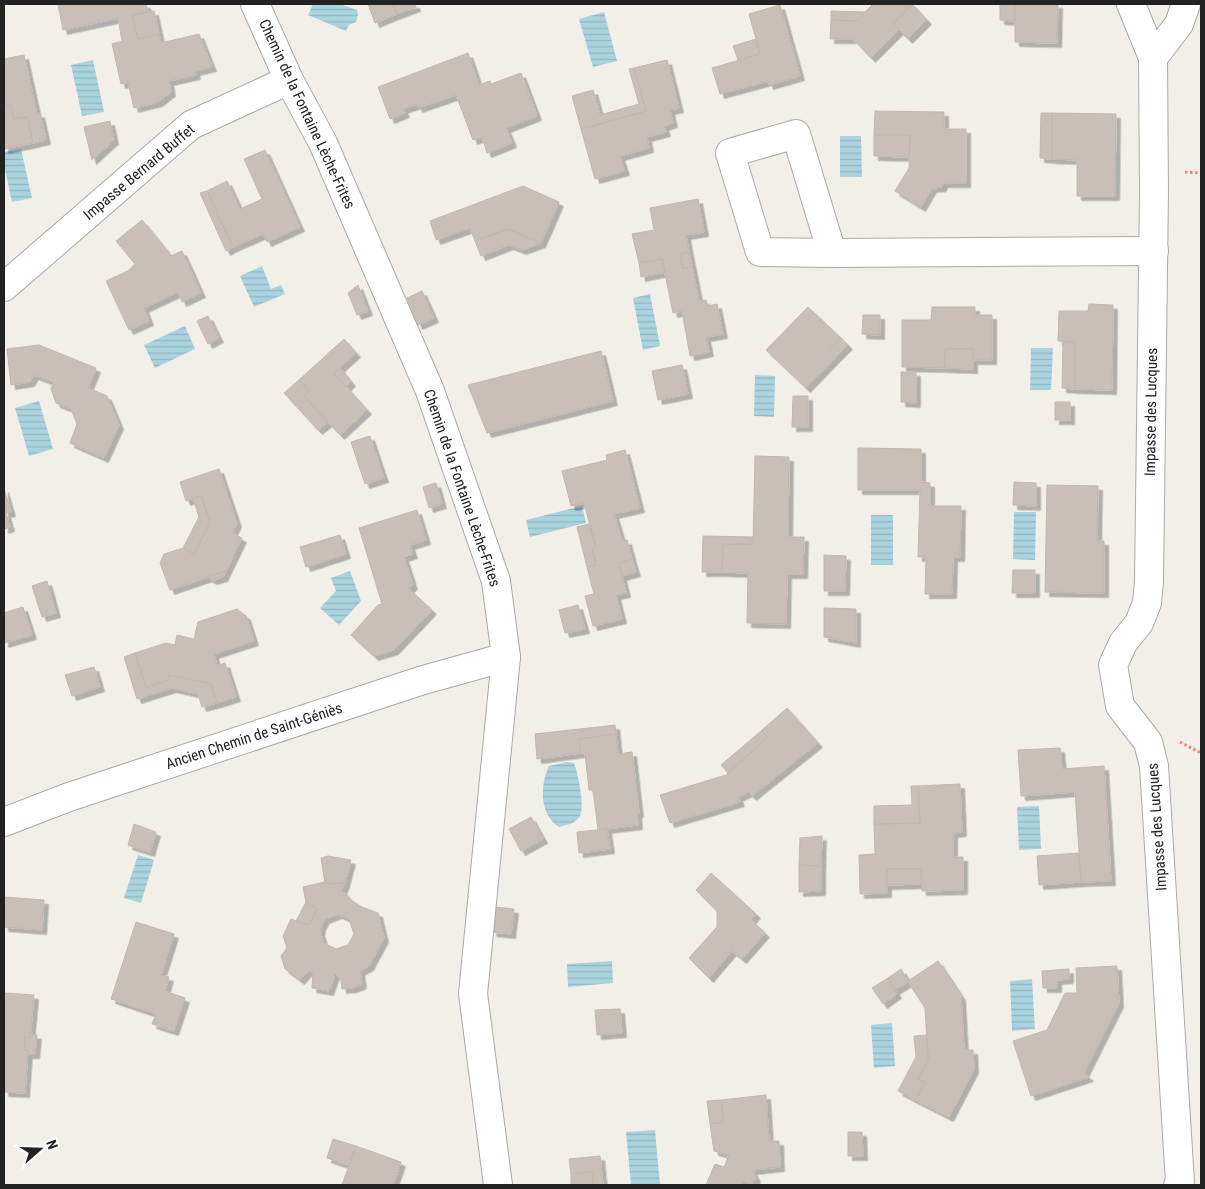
<svg xmlns="http://www.w3.org/2000/svg" width="1205" height="1189" viewBox="0 0 1205 1189" font-family="'Roboto Condensed',sans-serif">
<style>
.water{fill:url(#water-rules)}
.building{fill:#c7bfb8;stroke:#c4b6ab;fill-rule:evenodd;filter:url(#shadow)}
.lines{fill:none;stroke-linecap:round;stroke-linejoin:round}
.minor-casing{stroke:#a9a9a9;stroke-width:30}
.path{stroke:#fa8072;stroke-width:3;stroke-dasharray:2.5 2.5;stroke-linecap:butt}
.minor{stroke:#fff;stroke-width:28}
.labels{text-anchor:middle;dominant-baseline:central;stroke-width:5;stroke-linejoin:round;paint-order:stroke}
.street-label{font-size:15px;fill:#222;stroke:#fff}
</style>
<defs>
<pattern id="water-rules" width="6" height="5" patternUnits="userSpaceOnUse" patternTransform="scale(1.25)"><rect width="6" height="5" fill="#aad3df"/><path d="M0 2.5h6" fill="none" stroke="#92b5bf"/></pattern>
<filter id="shadow"><feDropShadow dx="4.5" dy="4.5" stdDeviation="0" flood-color="#0004"/></filter>
</defs>
<rect width="100%" height="100%" fill="#f2efe9"/>
<!-- water -->
<g class="water">
<polygon points="313,4 340,4 357,10 358,15 356,22 349,25 346,31 308,15"/>
<polygon points="604,12 617,61 593,67 579,19"/>
<polygon points="93,60 104,112 82,116 71,65"/>
<polygon points="840,136 861,136 862,177 840,177"/>
<polygon points="21,149 32,198 12,202 4,165 4,152"/>
<polygon points="262,266 271,289 281,285 285,294 254,307 240,276"/>
<polygon points="650,294 660,346 643,350 633,298"/>
<polygon points="185,326 195,349 155,368 144,345"/>
<polygon points="1031,348 1053,348 1051,390 1030,390"/>
<polygon points="755,375 775,376 774,417 754,416"/>
<polygon points="39,401 53,449 29,456 15,408"/>
<polygon points="582,506 586,523 530,537 526,520"/>
<polygon points="1014,512 1036,512 1035,560 1013,559"/>
<rect x="871" y="515" width="22" height="50"/>
<polygon points="350,571 361,601 339,625 320,608 336,591 331,578"/>
<path d="M567,762L574,763C578,773 585,807 580,816C575,824 567,825 559,827C539,814 540,785 549,766Z"/>
<polygon points="1039,806 1041,849 1019,850 1017,807"/>
<polygon points="138,855 154,860 141,903 124,898"/>
<polygon points="612,961 613,983 568,987 567,964"/>
<polygon points="1032,979 1035,1029 1012,1031 1010,981"/>
<polygon points="892,1023 895,1066 874,1068 871,1025"/>
<polygon points="655,1130 660,1185 631,1185 626,1132"/>
</g>
<!-- building -->
<g class="building">
<polygon points="58,4 146,4 148,12 132,15 138,39 159,34 161,43 199,34 212,67 195,71 196,75 169,81 171,92 158,102 134,108 128,82 121,84 112,44 122,41 118,18 63,30"/>
<polygon points="368,4 393,4 397,14 375,23"/>
<polygon points="393,4 415,4 416,7 397,14"/>
<polygon points="873,4 913,4 893,24 899,30 871,58 853,39 830,39 831,20 856,21"/>
<polygon points="912,4 927,20 908,39 893,24"/>
<polygon points="1000,4 1015,4 1015,21 1000,20"/>
<polygon points="1015,4 1058,4 1057,43 1015,42"/>
<polygon points="780,5 800,76 769,85 768,81 720,94 712,68 760,54 749,14"/>
<polygon points="154,11 159,34 138,39 132,15"/>
<polygon points="831,11 865,12 856,21 831,20"/>
<polygon points="756,39 760,54 738,60 733,46"/>
<polygon points="468,53 479,85 490,81 491,84 521,73 537,116 506,128 512,143 487,153 482,137 473,140 456,95 418,108 417,104 403,109 405,113 390,119 378,87"/>
<polygon points="24,55 37,114 40,113 46,140 33,143 27,117 14,119 11,105 4,107 4,59"/>
<polygon points="667,60 679,108 670,110 673,123 664,126 666,132 647,137 649,148 620,156 625,171 595,179 581,129 646,111 634,68"/>
<polygon points="634,68 646,111 581,129 572,96 593,90 600,115 639,104 629,69"/>
<polygon points="11,105 14,119 27,117 33,143 4,149 4,107"/>
<polygon points="875,111 944,112 944,129 966,129 966,183 943,183 942,187 932,188 921,207 895,191 909,168 910,135 874,135"/>
<polygon points="1041,113 1052,113 1052,159 1040,158"/>
<polygon points="1052,113 1116,114 1115,196 1077,196 1077,160 1052,159"/>
<polygon points="110,121 114,140 92,160 84,127"/>
<polygon points="874,135 910,135 909,157 874,156"/>
<polygon points="265,150 300,227 267,242 263,234 233,247 207,191 227,181 240,209 262,199 244,159"/>
<polygon points="523,186 559,202 541,243 508,229 475,241 470,228 436,240 430,221"/>
<polygon points="207,191 233,247 226,251 200,193"/>
<polygon points="698,199 704,232 686,235 689,252 680,254 683,269 692,266 699,301 706,300 708,306 717,304 723,334 706,337 709,352 690,356 682,311 673,313 662,259 639,263 632,234 654,230 650,208"/>
<polygon points="142,220 171,256 182,251 201,293 182,302 178,292 144,308 149,321 129,330 106,281 128,271 135,264 116,241"/>
<polygon points="508,229 541,243 522,250 509,245 481,256 475,241"/>
<polygon points="689,252 692,266 683,269 680,254"/>
<polygon points="662,259 665,272 641,277 639,263"/>
<polygon points="358,285 368,311 357,315 348,293"/>
<polygon points="422,291 434,318 418,325 407,298"/>
<polygon points="1089,304 1113,305 1112,390 1075,389 1075,342 1058,341 1059,311 1088,311"/>
<polygon points="808,307 841,338 829,350 836,357 806,388 766,350"/>
<polygon points="932,307 975,307 975,315 992,315 992,360 973,360 973,349 945,349 945,368 902,367 902,320 931,320"/>
<polygon points="863,315 880,315 880,335 862,334"/>
<polygon points="208,316 219,338 208,344 197,321"/>
<polygon points="841,338 848,345 836,357 829,350"/>
<polygon points="344,339 356,353 334,373 367,410 340,435 304,396 309,391 299,380"/>
<polygon points="1063,342 1075,342 1075,389 1062,388"/>
<polygon points="39,345 96,368 88,388 107,396 119,425 104,458 70,443 77,424 71,409 56,403 51,389 53,382 34,375 30,382 11,385 7,349"/>
<polygon points="945,349 973,349 973,369 945,368"/>
<polygon points="601,351 613,401 487,433 468,385"/>
<polygon points="682,365 688,394 658,400 652,371"/>
<polygon points="340,368 351,382 346,387 334,373"/>
<polygon points="901,372 916,372 916,403 901,402"/>
<polygon points="299,380 309,391 304,396 328,422 318,430 284,393"/>
<polygon points="793,396 808,396 808,427 792,427"/>
<rect x="1055" y="402" width="15" height="18"/>
<polygon points="370,436 384,478 365,484 351,442"/>
<polygon points="858,448 921,449 921,482 930,483 930,506 961,506 960,557 953,557 952,594 925,594 926,557 918,557 920,490 858,490"/>
<polygon points="625,450 640,508 614,514 622,541 627,540 632,559 619,563 626,593 616,595 622,619 593,626 585,596 594,594 587,567 596,565 592,549 596,548 584,503 571,506 562,471 607,460 606,455"/>
<polygon points="755,456 789,457 788,537 804,537 803,574 787,574 786,624 747,623 748,573 722,572 723,544 753,544"/>
<polygon points="219,469 237,523 232,533 242,538 226,571 170,590 160,563 164,554 183,548 194,554 210,522 201,496 186,501 180,482"/>
<polygon points="1014,482 1036,483 1036,506 1013,505"/>
<polygon points="436,483 442,504 429,508 423,487"/>
<polygon points="1047,485 1098,486 1097,541 1104,541 1104,593 1045,592"/>
<polygon points="4,488 11,512 6,513 4,506"/>
<polygon points="201,496 210,522 194,554 183,548 199,517 193,498"/>
<polygon points="4,506 10,527 4,529"/>
<polygon points="417,510 426,540 410,545 413,554 404,557 413,585 409,589 432,610 394,650 374,656 351,635 378,605 382,604 359,528"/>
<polygon points="589,524 596,548 592,549 596,565 587,567 577,527"/>
<polygon points="340,535 346,554 306,567 300,547"/>
<polygon points="703,536 754,537 753,544 723,544 722,572 702,572"/>
<polygon points="824,555 846,556 845,591 824,591"/>
<polygon points="632,559 636,572 622,576 619,563"/>
<polygon points="1013,570 1035,570 1035,593 1012,593"/>
<polygon points="226,571 223,577 213,580 207,577"/>
<polygon points="47,581 56,613 42,617 32,586"/>
<polygon points="578,605 585,629 565,633 559,610"/>
<polygon points="23,607 32,635 4,643 4,613"/>
<polygon points="824,608 856,609 856,643 824,637"/>
<polygon points="237,609 246,616 254,641 214,654 217,666 225,663 236,697 217,703 211,684 169,675 168,680 146,688 135,653 166,643 175,645 177,635 194,639 198,622"/>
<polygon points="135,653 146,688 168,680 169,675 211,684 217,703 202,707 198,694 172,688 137,699 124,657"/>
<polygon points="94,667 100,687 72,696 65,675"/>
<polygon points="787,708 818,743 752,796 748,792 738,797 740,802 670,823 660,795 726,775 768,737 761,731"/>
<polygon points="615,725 616,734 579,739 581,753 537,759 535,734"/>
<polygon points="761,731 768,737 728,773 721,765"/>
<polygon points="616,734 618,754 632,752 639,813 637,813 638,825 598,830 593,790 589,790 585,753 581,753 579,739"/>
<polygon points="1060,748 1062,769 1104,766 1111,881 1081,882 1075,792 1021,796 1018,750"/>
<polygon points="960,784 962,832 953,833 953,857 963,857 963,890 922,891 921,869 887,869 887,893 860,894 859,855 875,854 874,824 920,823 918,786"/>
<polygon points="911,786 918,786 920,823 874,824 874,806 912,805"/>
<polygon points="531,817 543,839 521,851 509,829"/>
<polygon points="134,824 156,832 150,852 128,845"/>
<polygon points="607,829 610,849 579,853 577,832"/>
<polygon points="822,836 821,866 799,865 800,838"/>
<polygon points="1079,853 1081,882 1039,885 1037,856"/>
<polygon points="328,856 351,860 345,883 325,884 321,858"/>
<polygon points="799,865 821,866 821,891 799,892"/>
<polygon points="887,869 921,869 921,884 887,885"/>
<polygon points="711,873 756,914 751,920 765,933 742,959 732,951 709,978 689,958 717,927 717,911 696,890"/>
<path d="M324,882L325,884L345,883L342,890L351,900L362,907L378,913L384,938L369,966L360,971L362,984L353,988L342,989L341,979L335,974L329,991L312,988L313,972L308,971L300,980L285,969L281,956L287,948L283,936L291,919L309,925L317,909L306,902L303,887ZM338,914L349,919L354,934L348,945L336,949L324,943L320,932L321,926L325,919Z"/>
<polygon points="4,897 44,900 42,930 4,927"/>
<polygon points="306,902 317,909 309,925 296,921"/>
<polygon points="494,907 514,909 511,934 492,932"/>
<polygon points="136,922 174,934 161,975 169,977 165,991 185,998 174,1031 152,1024 156,1014 111,999"/>
<polygon points="938,961 961,996 964,1050 973,1050 974,1069 949,1117 915,1100 925,1082 918,1079 928,1059 925,1008 908,982 895,990 888,978 901,969 908,981"/>
<polygon points="1117,966 1119,1003 1084,1073 1089,1077 1031,1096 1013,1041 1047,1030 1065,993 1077,993 1076,968"/>
<polygon points="1069,969 1069,979 1057,980 1057,988 1043,988 1042,971"/>
<polygon points="888,978 897,994 883,1004 872,988"/>
<polygon points="4,993 34,995 30,1038 25,1037 24,1050 28,1050 25,1093 4,1092"/>
<polygon points="620,1009 622,1033 597,1035 595,1010"/>
<polygon points="30,1034 37,1035 35,1054 28,1054 28,1050 24,1050 25,1037 30,1038"/>
<polygon points="927,1035 928,1059 918,1079 925,1082 915,1100 898,1091 916,1057 914,1036"/>
<polygon points="766,1095 769,1141 779,1141 780,1167 752,1170 756,1178 751,1185 743,1181 741,1185 706,1185 715,1164 724,1167 729,1155 714,1151 710,1124 723,1122 721,1100"/>
<polygon points="721,1100 723,1122 710,1124 707,1101"/>
<polygon points="848,1132 862,1132 863,1156 848,1156"/>
<polygon points="333,1139 356,1146 349,1166 327,1158"/>
<polygon points="356,1146 401,1162 393,1185 342,1185"/>
<polygon points="600,1156 603,1185 593,1185 592,1172 571,1174 569,1159"/>
<polygon points="592,1172 593,1185 571,1185 571,1174"/>
</g>
<g class="lines">
<defs>
<g id="minor">
<polyline points="255,4 289,80 323,143 430,391 496,581 506,657 473,994 498,1185"/>
<polyline points="1131,4 1153,58 1154,192 1149,581 1147,603 1139,623 1123,643 1113,665 1120,706 1148,742 1154,766 1180,1182 1178,1185"/>
<polyline points="1153,58 1179,24 1186,4"/>
<polyline points="832,253 760,252 730,153 796,134 832,253 1154,251"/>
<polyline points="4,287 191,125 289,80"/>
<polyline points="4,822 69,797 420,681 506,657"/>
</g>
</defs>
<!-- minor casing -->
<use href="#minor" class="minor-casing"/>
<!-- path -->
<g class="path">
<polyline points="1185,172 1201,173"/>
<polyline points="1180,742 1201,753"/>
</g>
<!-- minor -->
<use href="#minor" class="minor"/>
</g>
<g class="labels">
<!-- street labels -->
<g class="street-label">
<text transform="translate(307 114) rotate(65)">Chemin de la Fontaine Lèche-Frites</text>
<text transform="translate(139 172) rotate(-40)">Impasse Bernard Buffet</text>
<text transform="translate(1151 412) rotate(-89)">Impasse des Lucques</text>
<text transform="translate(462 488) rotate(71)">Chemin de la Fontaine Lèche-Frites</text>
<text transform="translate(254 736) rotate(-18)">Ancien Chemin de Saint-Géniès</text>
<text transform="translate(1157 827) rotate(-94)">Impasse des Lucques</text>
</g>
</g>
<!-- border -->
<rect width="1205" height="1189" fill="none" stroke="#222222" stroke-width="10"/>
<!-- north arrow -->
<g transform="translate(40 1149) rotate(70)" stroke="#ffffff" stroke-width="4" paint-order="stroke">
<path d="M0-4L9 19L0 12L-9 19Z" fill="#222222"/>
<text y="-8" font-size="14" font-weight="bold" text-anchor="middle" fill="#222222">N</text>
</g>
</svg>
